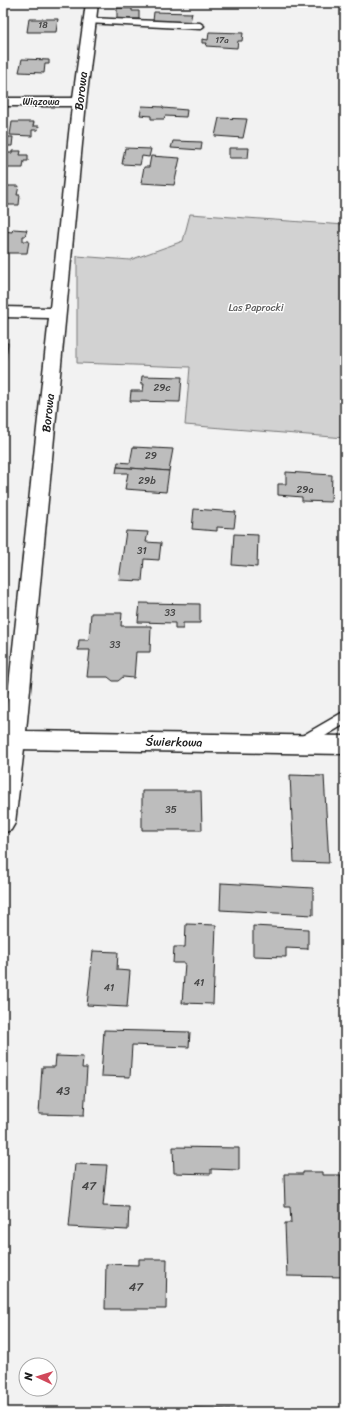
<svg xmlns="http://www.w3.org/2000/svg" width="348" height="1415" viewBox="0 0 348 1415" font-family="Sriracha,sans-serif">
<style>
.green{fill:#d2d2d2;stroke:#777}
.building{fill:#bdbdbd;stroke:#1c1c1c}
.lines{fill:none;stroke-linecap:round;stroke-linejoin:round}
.lane-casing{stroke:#1c1c1c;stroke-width:3}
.street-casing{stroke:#1c1c1c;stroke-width:3}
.secondary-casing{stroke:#1c1c1c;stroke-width:3}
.lane{fill:#fff;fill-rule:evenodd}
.street{fill:#fff;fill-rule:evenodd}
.secondary{fill:#fff;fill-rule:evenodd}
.labels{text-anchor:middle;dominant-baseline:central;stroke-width:3;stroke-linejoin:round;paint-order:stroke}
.far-number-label{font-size:9px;fill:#444}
.far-street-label{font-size:10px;fill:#1c1c1c;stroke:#fff}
.far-park-label{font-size:10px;fill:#5c5c5c;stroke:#fff}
.number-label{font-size:10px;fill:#444}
.street-label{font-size:12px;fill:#1c1c1c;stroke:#fff}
.near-number-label{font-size:12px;fill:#444}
</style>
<rect width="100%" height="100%" fill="#f2f2f2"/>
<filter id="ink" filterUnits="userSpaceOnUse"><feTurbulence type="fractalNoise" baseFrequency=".025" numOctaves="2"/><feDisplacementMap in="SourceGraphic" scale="8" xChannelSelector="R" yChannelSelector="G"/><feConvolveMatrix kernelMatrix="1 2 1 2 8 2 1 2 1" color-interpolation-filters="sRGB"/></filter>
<g filter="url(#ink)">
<!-- green -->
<polygon class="green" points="190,214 345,225 345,438 185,425 190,367 77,363 77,256 130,260 183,241"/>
<!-- building -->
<g class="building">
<polygon points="117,8 132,8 132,11 139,11 139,19 117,19"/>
<polygon points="154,12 192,13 190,22 153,21"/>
<polygon points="29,19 58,19 56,32 27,32"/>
<polygon points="209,32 243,33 242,41 238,41 237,48 206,46 207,43 202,43 202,39 208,40"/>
<polygon points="22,59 49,60 49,64 45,64 44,73 19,72"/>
<polygon points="142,106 163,107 163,108 187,110 186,117 165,116 164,119 151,119 151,116 140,115"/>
<polygon points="219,118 247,119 243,138 215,136"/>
<polygon points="12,122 34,122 33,126 39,126 38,130 32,130 32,136 10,135"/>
<polygon points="3,137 13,137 12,146 3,146"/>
<polygon points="173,141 202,142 201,150 171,148"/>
<polygon points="125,148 151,149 149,157 142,156 140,165 122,164"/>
<polygon points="229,148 249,148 248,158 229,158"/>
<polygon points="12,151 21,151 20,155 28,155 28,161 24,161 23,168 3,168 3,153 12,153"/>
<polygon points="151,156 180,158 174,185 141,183 144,167 149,167"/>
<polygon points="3,186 19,186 17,195 20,195 19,205 3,205"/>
<polygon points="13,229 27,230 25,236 23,236 23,241 29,241 27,253 3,253 3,231 12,232"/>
<polygon points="3,343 8,343 5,364 3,364"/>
<polygon points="142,376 182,377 180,402 130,401 131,391 143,391 144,384 141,384"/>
<polygon points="133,447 173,449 169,471 117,467 118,462 130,463"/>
<polygon points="117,467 169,471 166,492 125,489 128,473 116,473"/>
<polygon points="286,472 332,475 331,502 302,501 302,497 278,495 278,484 286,484"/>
<polygon points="194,509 236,512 234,528 217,527 217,531 192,529"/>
<polygon points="126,531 148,532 146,542 161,543 159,560 144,559 142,581 119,580"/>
<polygon points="234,534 258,535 257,567 232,565"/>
<polygon points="140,603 200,604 200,623 183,623 183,629 175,629 175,623 138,622"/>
<polygon points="91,613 122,613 121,626 151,626 150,652 136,652 134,678 123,677 118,681 113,681 108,677 87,677 90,650 78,650 79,640 89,640"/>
<polygon points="290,775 324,776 329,863 294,862"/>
<polygon points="142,791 201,791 202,830 142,830"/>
<polygon points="221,883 313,888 313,915 220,910"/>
<polygon points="186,924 216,925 213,1004 182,1003 185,963 173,963 174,947 185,947"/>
<polygon points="253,926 308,929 308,949 286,948 286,957 253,956"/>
<polygon points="93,951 118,952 117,970 130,971 127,1007 87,1005"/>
<polygon points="104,1030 190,1032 189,1047 132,1045 130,1077 101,1076"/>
<polygon points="56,1056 83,1057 82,1068 87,1068 84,1115 39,1114 42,1067 55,1067"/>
<polygon points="173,1147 239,1148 239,1170 211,1169 211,1174 174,1173"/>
<polygon points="75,1164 107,1165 103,1206 129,1207 128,1230 69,1227"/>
<polygon points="303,1172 322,1172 322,1175 341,1175 343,1204 345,1204 345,1277 287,1276 285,1223 291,1223 290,1207 285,1207 284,1174 303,1174"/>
<polygon points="139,1259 167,1259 166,1309 105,1309 106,1264 139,1265"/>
<polygon points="187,1408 266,1410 266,1412 187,1412"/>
<polygon points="266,1410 305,1412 266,1412"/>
</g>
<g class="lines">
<defs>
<g id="lane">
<polygon points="90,18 200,23 204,26 200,29 87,23 86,21"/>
<polygon points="345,711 345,724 305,748 300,750 295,748 292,744 295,740"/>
</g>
<polygon id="street" points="86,3 98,3 86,102 26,731 345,736 345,754 14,749 6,746 3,740 49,318 3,317 3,307 50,308 72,106 3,106 3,98 73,98"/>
<polygon id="secondary" points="3,731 14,731 22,734 25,740 15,823 11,830 3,833"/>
</defs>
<!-- lane casing -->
<use href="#lane" class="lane-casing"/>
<!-- street casing -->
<use href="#street" class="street-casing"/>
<!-- secondary casing -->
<use href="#secondary" class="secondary-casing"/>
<!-- lane -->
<use href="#lane" class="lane"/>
<!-- street -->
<use href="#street" class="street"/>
<!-- secondary -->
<use href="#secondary" class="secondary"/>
</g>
</g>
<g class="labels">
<!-- far-number labels -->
<g class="far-number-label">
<text x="43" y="25">18</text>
<text x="222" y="40">17a</text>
</g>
<!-- far-street labels -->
<g class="far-street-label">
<text x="41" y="102">Wiązowa</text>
</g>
<!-- far-park labels -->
<g class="far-park-label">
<text x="256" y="308">Las Paprocki</text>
</g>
<!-- number labels -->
<g class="number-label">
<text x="162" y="388">29c</text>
<text x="151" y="456">29</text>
<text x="147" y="481">29b</text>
<text x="305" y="490">29a</text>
<text x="142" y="551">31</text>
<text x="170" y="613">33</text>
<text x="115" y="645">33</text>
<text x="171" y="810">35</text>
<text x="199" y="983">41</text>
<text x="109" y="988">41</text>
</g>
<!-- street labels -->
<g class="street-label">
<text transform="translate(81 91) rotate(-83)">Borowa</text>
<text transform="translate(48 413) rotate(-84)">Borowa</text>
<text transform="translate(174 742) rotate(1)">Świerkowa</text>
</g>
<!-- near-number labels -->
<g class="near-number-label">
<text x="63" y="1091">43</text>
<text x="89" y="1186">47</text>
<text x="136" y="1287">47</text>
</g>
</g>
<!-- margin -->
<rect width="348" height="1415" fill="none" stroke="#fff" stroke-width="16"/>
<rect x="8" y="8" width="332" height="1399" fill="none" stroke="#1c1c1c" stroke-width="1.5" filter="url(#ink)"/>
<!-- north arrow -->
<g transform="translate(38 1377) rotate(274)"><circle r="19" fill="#ffffff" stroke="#a4a4a4"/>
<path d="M0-3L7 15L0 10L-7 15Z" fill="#d1495b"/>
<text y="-6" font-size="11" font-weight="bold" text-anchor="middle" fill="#1c1c1c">N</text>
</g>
</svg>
